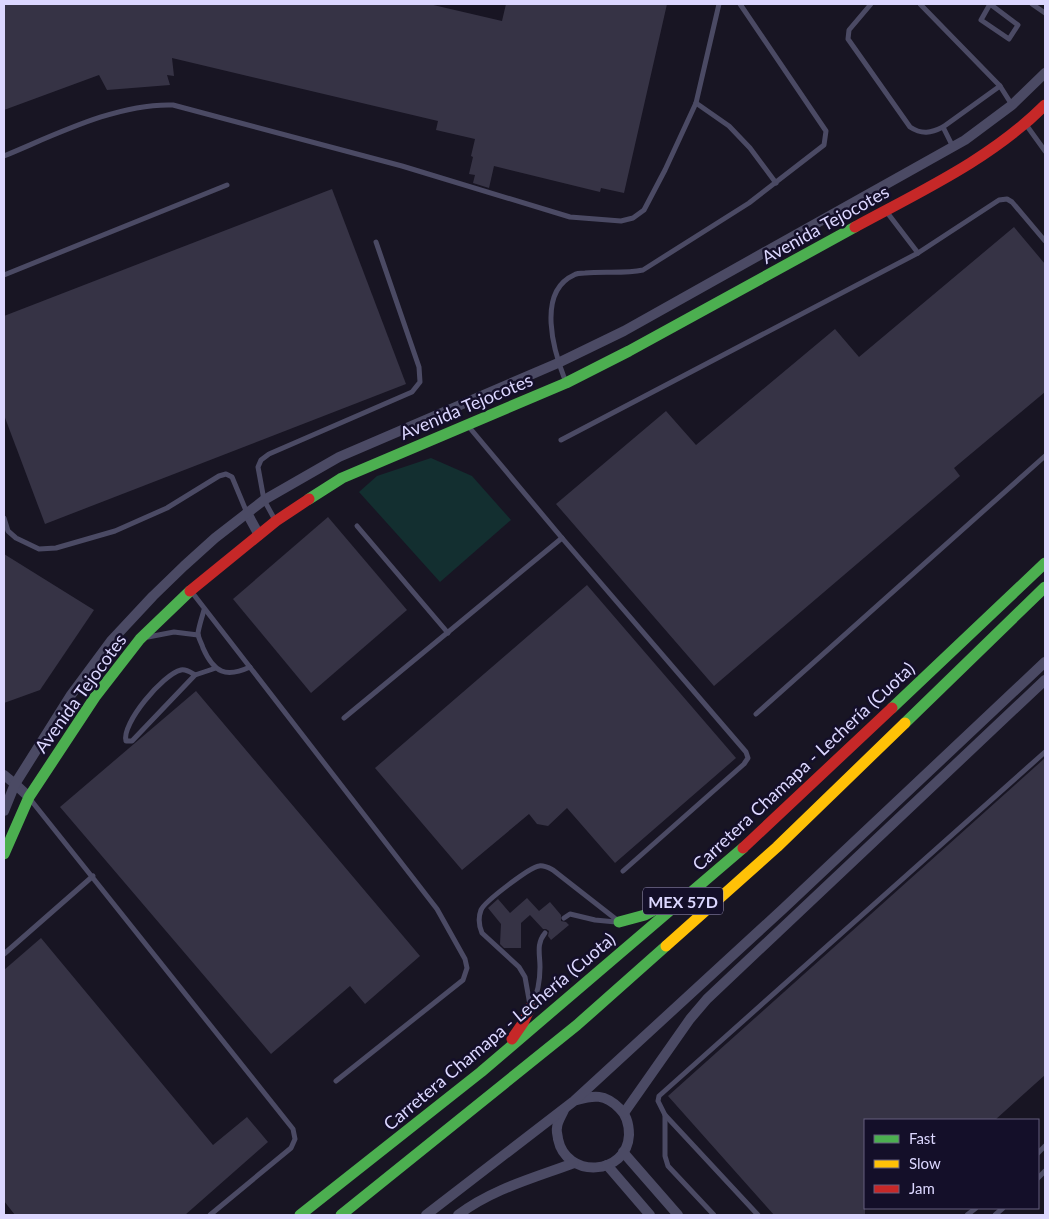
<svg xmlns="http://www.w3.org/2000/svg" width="1049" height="1219" viewBox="0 0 1049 1219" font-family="Lato,sans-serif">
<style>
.green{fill:#132f30}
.building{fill:#363345}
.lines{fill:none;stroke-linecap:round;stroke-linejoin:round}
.lane{stroke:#4b4a64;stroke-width:5}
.street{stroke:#4b4a64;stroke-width:10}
.fast{stroke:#4caf50;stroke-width:11}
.slow{stroke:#ffc107;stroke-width:11}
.jam{stroke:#c62828;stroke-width:11}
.labels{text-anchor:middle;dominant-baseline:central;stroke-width:5;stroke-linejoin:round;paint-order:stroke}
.shield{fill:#140f29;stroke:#a09bbf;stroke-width:1}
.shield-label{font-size:16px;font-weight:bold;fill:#dcd7ff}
.street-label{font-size:18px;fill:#dcd7ff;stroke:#140f29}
</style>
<rect width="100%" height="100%" fill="#181523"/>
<!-- green -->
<polygon class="green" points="431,458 472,476 511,520 440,582 359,492 377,476"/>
<!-- building -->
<g class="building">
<polygon points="4,4 429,4 502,21 506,4 667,4 624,193 601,188 600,192 494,166 489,188 473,183 475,175 469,174 473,157 471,156 475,139 436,130 438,121 172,58 174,76 167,75 170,85 107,90 99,75 4,110"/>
<polygon points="332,189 406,384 45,524 4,415 4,316"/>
<polygon points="1014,227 1045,264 1045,392 954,468 960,476 714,686 556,504 666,411 696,445 835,329 859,357"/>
<polygon points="328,517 407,610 311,693 233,599"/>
<polygon points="4,554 94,610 40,690 4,703"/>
<polygon points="587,585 736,758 615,863 567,808 548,826 537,824 529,814 462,870 375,768"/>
<polygon points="196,691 420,956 365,1004 350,986 271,1054 60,807"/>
<polygon points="1045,758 1045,1075 995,1120 865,1120 865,1215 774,1215 668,1096"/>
<polygon points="527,898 539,911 550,902 561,915 561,921 566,922 569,925 551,940 548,936 549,931 546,929 543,929 530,915 521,923 521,948 504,948 500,944 501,924 488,908 498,899 510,913"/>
<polygon points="41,938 213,1145 247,1117 268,1142 185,1215 15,1215 4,1201 4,970"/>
</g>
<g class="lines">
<!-- lane -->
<g class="lane">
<path d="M871,4L849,30L848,39L910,127C922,135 931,133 943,127L1000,86"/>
<polyline points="920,4 1000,86 1012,105"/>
<polygon points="990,4 1018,25 1009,39 981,20"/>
<polyline points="1032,4 1045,13"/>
<polyline points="696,103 729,126 750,148 776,183"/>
<polyline points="1027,126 1045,151"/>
<polyline points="943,127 953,147"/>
<path d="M4,156C55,135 117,103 173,105L402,166L570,217L621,221L633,218L644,210L665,170L696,103L719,4"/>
<polyline points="886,211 918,253"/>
<polyline points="4,275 227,185"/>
<path d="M565,380C554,352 536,292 574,275C577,273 582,273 585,273C604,271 624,274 643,270L749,203L824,145L826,131L740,4"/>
<polyline points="469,427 562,538 746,752 748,758 744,764 623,871"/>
<polyline points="561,440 918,253 999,200 1007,199 1012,202 1045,241"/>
<polyline points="4,518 8,531 16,538 39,549 56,548 115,531 167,508 219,476 226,474 232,477 247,513"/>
<polyline points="275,520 264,500 258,467 261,460 269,454 412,392 420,382 419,367 376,242"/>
<polyline points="357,526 448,633"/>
<polyline points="191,591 437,909 465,959 467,968 463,980 336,1081"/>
<path d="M204,610C202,617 199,626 198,633C198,638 202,644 203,648C214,673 226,678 250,667"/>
<polyline points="148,637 174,632 198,635"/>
<path d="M195,675C190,672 186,669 181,670C163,674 121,724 126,741H132L195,675L216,668"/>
<polyline points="756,714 1045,456"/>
<polyline points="344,718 562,538"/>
<polyline points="30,799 293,1129 295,1139 291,1148 210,1215"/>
<polyline points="564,918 570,914 595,920 616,922"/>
<polyline points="4,954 93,876"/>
<path d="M530,1005L525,977L519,967L482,933C479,926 478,918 481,910C484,902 530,867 539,866C544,865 549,868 553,870L617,920"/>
<path d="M532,1005C538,993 540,981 540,967C540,954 536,944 545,933"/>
<polyline points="665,1115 665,1156 668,1166 714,1215"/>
<polyline points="1038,1153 1045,1146"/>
<polyline points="1038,1178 1045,1171"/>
<polyline points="758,1215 665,1115 658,1101 659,1096 1045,752"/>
<polyline points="967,1215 976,1208"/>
<polyline points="995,1215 1003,1208"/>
</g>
<!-- street -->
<g class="street">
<polyline points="247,513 259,535"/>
<polyline points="4,775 15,784 29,797"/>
<polyline points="4,811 15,784 71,695 111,641 153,596 184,566 215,538 264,500 339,457 558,363 624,331 965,140 1012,105 1045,73"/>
<path d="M564,1110C562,1115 557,1122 557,1128C556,1131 558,1136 558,1139C566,1179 627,1176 629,1135C629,1124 627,1115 619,1108C605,1094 594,1095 577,1100"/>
<polyline points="624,1113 690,1019 707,999 1045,680"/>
<polyline points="623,1152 678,1215"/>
<polyline points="607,1165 650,1215"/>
<polyline points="426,1215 574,1101 784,908 1045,662"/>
<path d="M458,1215C492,1189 534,1178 574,1163"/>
</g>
<!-- fast -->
<g class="fast">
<polyline points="309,499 342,478 566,383 629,351 855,227"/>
<polyline points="892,708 1045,563"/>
<polyline points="905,723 1045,587"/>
<polyline points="4,854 29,797 95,697 140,639 190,591"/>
<polyline points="619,922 645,915 669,902"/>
<polyline points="300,1215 481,1072 743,848"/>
<polyline points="341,1215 577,1025 666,946"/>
</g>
<!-- slow -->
<polyline class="slow" points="666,946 777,847 905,723"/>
<!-- jam -->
<g class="jam">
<path d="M855,227C921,191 991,159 1045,105"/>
<polyline points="190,591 276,521 309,499"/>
<polyline points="743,848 892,708"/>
<polyline points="512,1039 523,1023 530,1008"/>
</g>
</g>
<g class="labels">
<!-- shield labels -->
<rect class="shield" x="643" y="887.5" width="80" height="27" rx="4"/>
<g class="shield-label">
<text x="683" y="901">MEX 57D</text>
</g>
<!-- street labels -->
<g class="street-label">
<text transform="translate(825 224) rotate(-29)">Avenida Tejocotes</text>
<text transform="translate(466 406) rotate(-23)">Avenida Tejocotes</text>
<text transform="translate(80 693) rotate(-54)">Avenida Tejocotes</text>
<text transform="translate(803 766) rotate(-43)">Carretera Chamapa - Lechería (Cuota)</text>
<text transform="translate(499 1031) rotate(-40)">Carretera Chamapa - Lechería (Cuota)</text>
</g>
</g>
<!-- border -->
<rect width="1049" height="1219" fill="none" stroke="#dcd7ff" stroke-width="10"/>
<!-- legend -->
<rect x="864" y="1119" width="175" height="90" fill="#140f29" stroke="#645f7f"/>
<rect x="874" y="1135" width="25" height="8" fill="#4caf50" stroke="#645f7f"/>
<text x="909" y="1144" font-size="15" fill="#dcd7ff">Fast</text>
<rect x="874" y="1160" width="25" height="8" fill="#ffc107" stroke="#645f7f"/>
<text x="909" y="1169" font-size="15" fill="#dcd7ff">Slow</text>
<rect x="874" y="1185" width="25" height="8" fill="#c62828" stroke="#645f7f"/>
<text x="909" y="1194" font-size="15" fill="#dcd7ff">Jam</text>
</svg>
